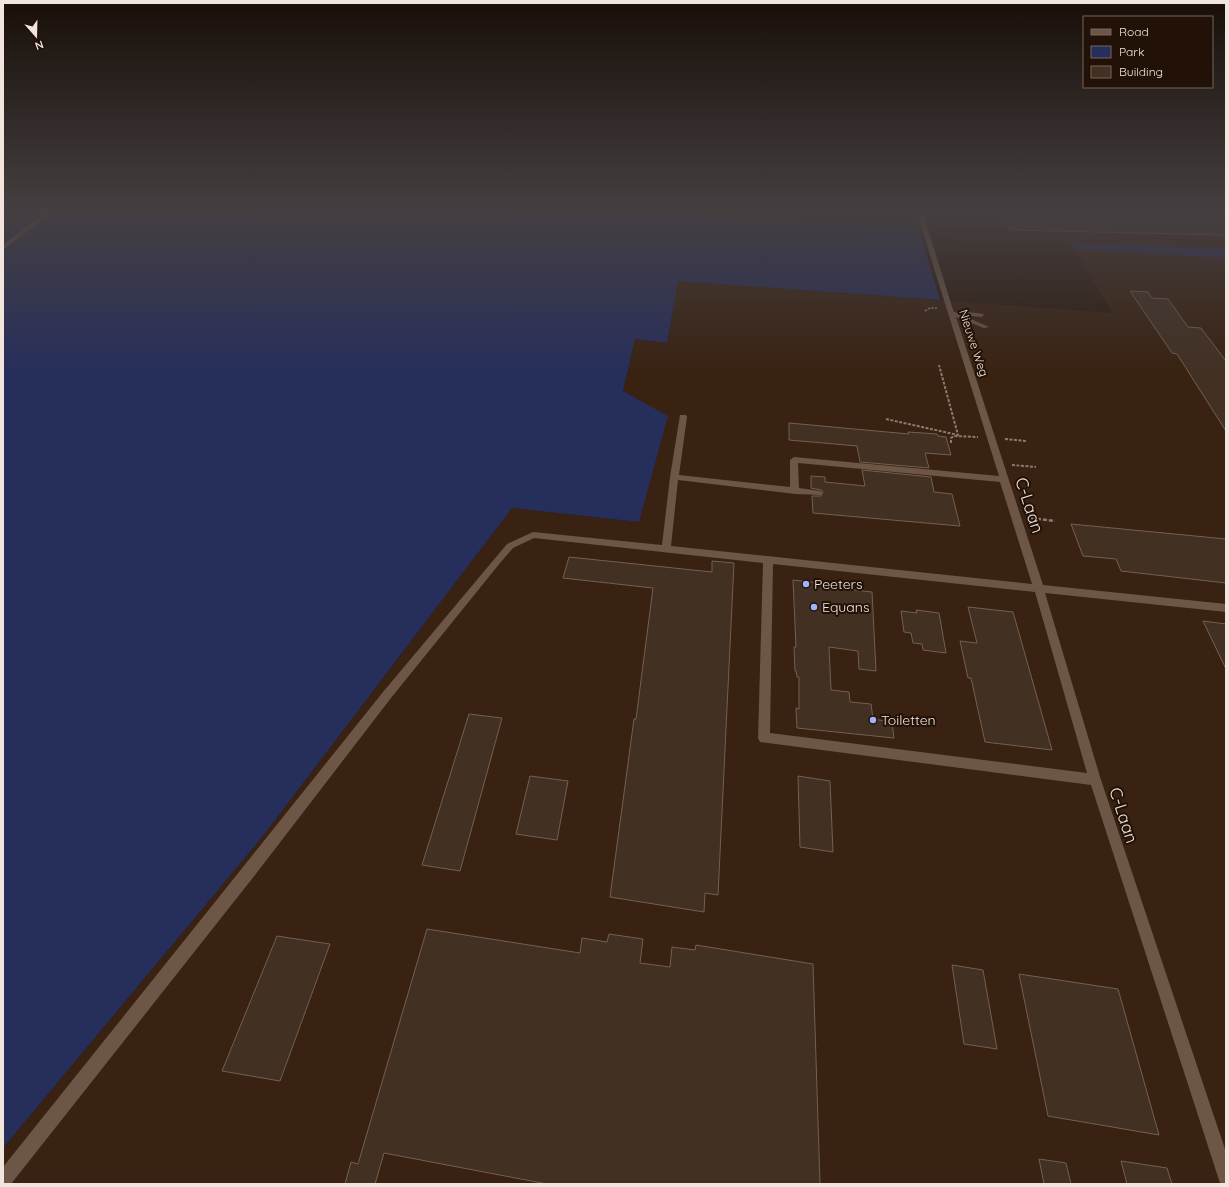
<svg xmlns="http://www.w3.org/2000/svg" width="1229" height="1187" viewBox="0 0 1229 1187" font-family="Quicksand,sans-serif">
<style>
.built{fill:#392211}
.green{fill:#262e5c}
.building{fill:#423023;stroke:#745f51}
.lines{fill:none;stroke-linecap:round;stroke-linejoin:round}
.path-far2{stroke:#8a7b71;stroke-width:1.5;stroke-dasharray:2.5 1;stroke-linecap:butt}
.path-far1{stroke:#8a7b71;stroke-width:2;stroke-dasharray:3 1.5;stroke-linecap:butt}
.path{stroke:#8a7b71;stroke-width:2.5;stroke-dasharray:4 2;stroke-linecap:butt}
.service{fill:#6d5646;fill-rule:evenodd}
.minor{fill:#6d5646;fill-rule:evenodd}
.tertiary{fill:#6d5646;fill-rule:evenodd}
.poi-dot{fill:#a1b2fd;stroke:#221106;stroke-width:1.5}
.labels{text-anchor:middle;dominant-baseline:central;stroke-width:4;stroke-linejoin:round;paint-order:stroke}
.far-street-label{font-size:12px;fill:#f1e5dd;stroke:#221106}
.poi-label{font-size:14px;fill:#f1e5dd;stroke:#221106;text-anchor:start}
.near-street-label{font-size:17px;fill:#f1e5dd;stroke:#221106}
</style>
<rect width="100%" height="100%" fill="#2c1b0e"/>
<!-- built -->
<g class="built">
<polygon points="619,210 1226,210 1226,248 950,240 918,227 619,212"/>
<polygon points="1074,249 1226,258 1226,1184 3,1184 3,1148 263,836 512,508 639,522 623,391 635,339 667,343 678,281 1113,313"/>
</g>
<!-- green -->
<g class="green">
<polygon points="3,210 619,210 619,212 918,227 940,300 678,281 667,343 635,339 623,391 668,416 639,522 512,508 263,836 3,1148"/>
<polygon points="1069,243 1226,248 1226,258 1074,249"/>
</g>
<!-- building -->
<g class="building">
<polygon points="1038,210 1226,210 1226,235 1011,230 1001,215 1043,216"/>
<polygon points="1130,291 1148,292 1152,298 1168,299 1188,327 1201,328 1226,361 1226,431 1177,354 1172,353"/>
<polygon points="789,423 909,434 908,432 937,434 938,436 946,437 951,455 925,453 929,468 860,462 857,446 789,440"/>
<polygon points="862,470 931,477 934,492 952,494 960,526 813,513 812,496 821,496 823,492 821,490 811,488 811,476 825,477 825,482 865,486"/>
<polygon points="1071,524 1226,539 1226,583 1121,571 1116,559 1083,556"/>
<polygon points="569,557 712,572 712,561 734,563 718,895 705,893 704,912 610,897 634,719 636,719 653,588 563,578"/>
<polygon points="793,580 819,583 819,586 872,592 876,671 859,669 858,651 829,647 831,690 849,692 850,702 871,704 873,719 892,722 894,738 797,728 796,708 799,709 799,677 797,677 796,671 795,671 794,647 796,647"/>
<polygon points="968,607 1013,612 1052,750 985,742 971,678 968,678 960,641 977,643"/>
<polygon points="916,610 939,613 946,653 923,650 922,644 913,643 911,633 904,632 901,611 917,613"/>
<polygon points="1203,621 1226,624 1226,669"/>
<polygon points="469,714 502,718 460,871 422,865"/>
<polygon points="530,776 568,781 557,840 516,834"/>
<polygon points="798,776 830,781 833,852 800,847"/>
<polygon points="427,929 580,953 582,938 607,942 609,934 643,939 640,963 670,967 672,947 695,950 696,945 813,964 820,1184 547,1184 384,1153 375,1184 345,1184 351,1162 358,1164"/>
<polygon points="277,936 330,944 280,1081 222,1071"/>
<polygon points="952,965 983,970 997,1049 964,1044"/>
<polygon points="1019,974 1118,989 1159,1135 1048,1116"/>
<polygon points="1039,1159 1066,1163 1071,1184 1044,1184"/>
<polygon points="1121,1161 1167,1168 1172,1184 1127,1184"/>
</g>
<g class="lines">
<!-- path-far2 -->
<polyline class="path-far2" points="925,311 930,308 937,308"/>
<!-- path-far1 -->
<g class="path-far1">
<polyline points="886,419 958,435 939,365"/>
<polyline points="1005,439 1026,441"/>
<polyline points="951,443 951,438 954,436 978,437"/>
<polyline points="1012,465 1036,467"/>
</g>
<!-- path -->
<polyline class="path" points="1031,518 1055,521"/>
<!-- service -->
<path class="service" d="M951,311L958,313L961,311L983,314L984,315L981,317L962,315L989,327L984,328L956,317L1043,585L1226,604V612L1045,593L1101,780L1226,1152V1184L1220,1183L1218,1177L1091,785L760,742L758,738L763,563L534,538L513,548L500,563L391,698L255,875L11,1184H3V1167L383,692L507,544L533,532L662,545L670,477L680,415H686L687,417L679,475L790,487V460L794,457L999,476L948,313ZM798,463L1000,482L1032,584L671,546L678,480L795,494L821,495L822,493L821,491L799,488ZM773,564L1035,592L1087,773L770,733Z"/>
<!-- minor -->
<polygon class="minor" points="916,210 922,210 954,313 953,314 948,313"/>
<!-- tertiary -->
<polygon class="tertiary" points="48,210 55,210 3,250 3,245"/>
</g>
<!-- sky -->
<linearGradient id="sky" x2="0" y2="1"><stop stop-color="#180f08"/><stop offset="0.56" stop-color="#453f41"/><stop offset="1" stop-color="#453f41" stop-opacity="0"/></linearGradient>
<rect width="1229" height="376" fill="url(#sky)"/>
<!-- markers -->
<g class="poi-dot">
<circle cx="806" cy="584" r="4"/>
<circle cx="814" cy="607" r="4"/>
<circle cx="873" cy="720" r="4"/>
</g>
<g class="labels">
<!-- far-street labels -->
<g class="far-street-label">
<text transform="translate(974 343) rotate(72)">Nieuwe Weg</text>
</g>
<!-- poi labels -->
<g class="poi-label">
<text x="814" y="584">Peeters</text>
<text x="822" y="607">Equans</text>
<text x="881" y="720">Toiletten</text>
</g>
<!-- near-street labels -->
<g class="near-street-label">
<text transform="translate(1030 505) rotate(72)">C-Laan</text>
<text transform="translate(1124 815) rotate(72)">C-Laan</text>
</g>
</g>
<!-- border -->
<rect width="1229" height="1187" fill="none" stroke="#f1e5dd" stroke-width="8"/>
<!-- legend -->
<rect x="1083" y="16" width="130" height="72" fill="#221106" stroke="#75665c"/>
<rect x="1091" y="29" width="20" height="6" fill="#6d5646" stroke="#75665c"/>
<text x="1119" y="36" font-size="12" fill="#f1e5dd">Road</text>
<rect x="1091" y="46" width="20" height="12" fill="#262e5c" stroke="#75665c"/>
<text x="1119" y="56" font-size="12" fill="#f1e5dd">Park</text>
<rect x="1091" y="66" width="20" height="12" fill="#423023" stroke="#75665c"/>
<text x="1119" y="76" font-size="12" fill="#f1e5dd">Building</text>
<!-- north arrow -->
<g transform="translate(36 36) rotate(160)" stroke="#221106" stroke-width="3" paint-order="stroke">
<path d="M0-3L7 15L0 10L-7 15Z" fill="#f1e5dd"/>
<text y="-6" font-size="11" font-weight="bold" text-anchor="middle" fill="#f1e5dd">N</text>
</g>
</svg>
